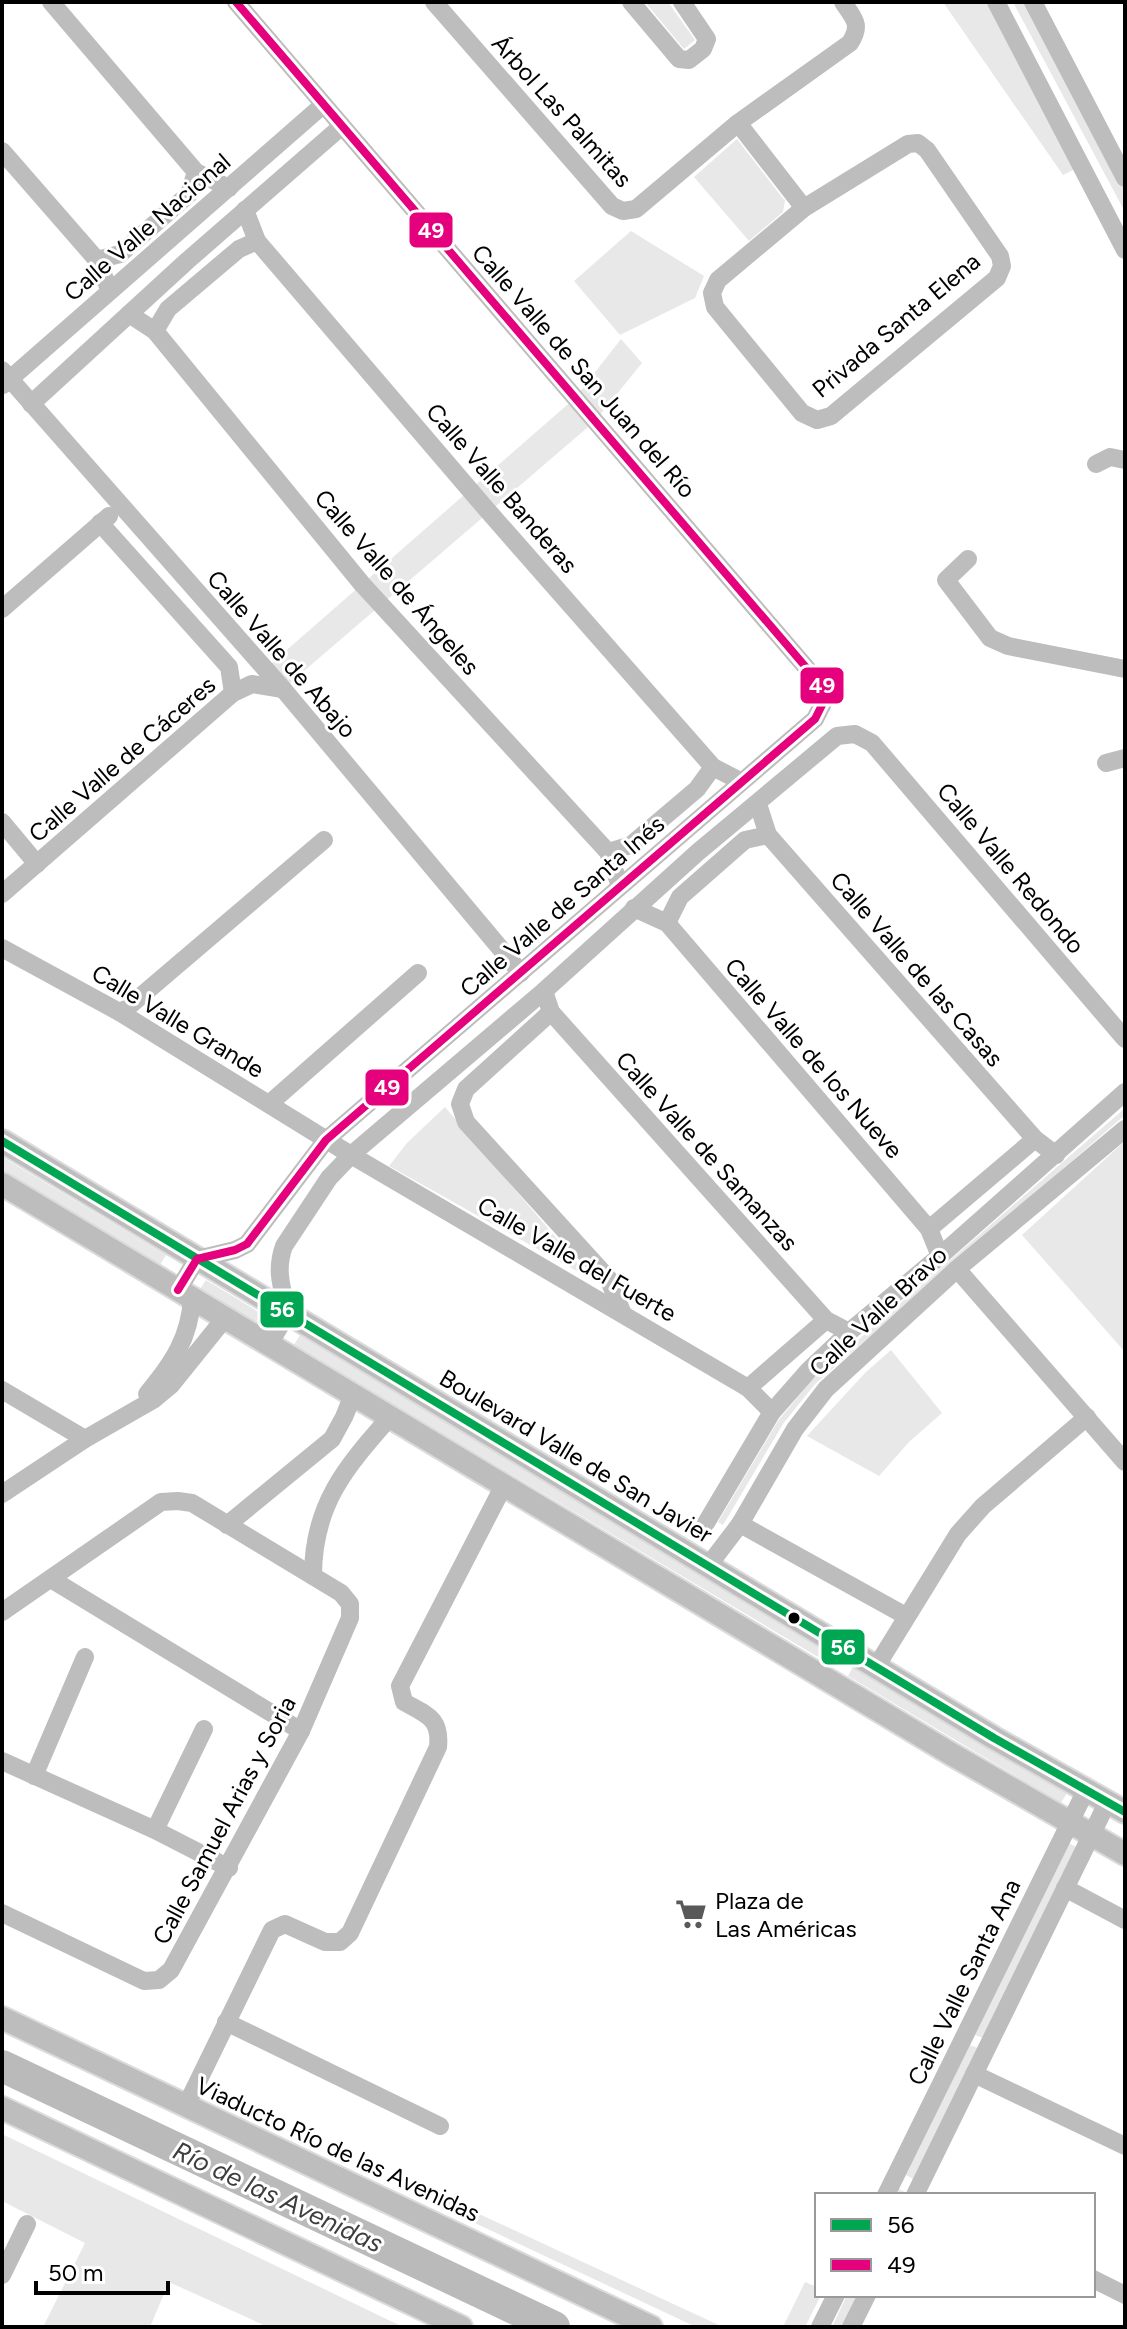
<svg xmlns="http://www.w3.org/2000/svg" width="1127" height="2329" viewBox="0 0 1127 2329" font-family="Figtree,sans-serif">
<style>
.green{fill:#e8e8e8}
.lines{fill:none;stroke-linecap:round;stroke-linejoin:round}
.river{stroke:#bababa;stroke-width:32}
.major-casing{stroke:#dbdbdb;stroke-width:26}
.minor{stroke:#bdbdbd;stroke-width:18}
.major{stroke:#bdbdbd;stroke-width:22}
.bus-1-casing{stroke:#fff;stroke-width:14}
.bus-2-casing{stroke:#fff;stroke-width:14}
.bus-1{stroke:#00a651;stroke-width:8}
.bus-2{stroke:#e5007d;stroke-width:8}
.bus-dot{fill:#000;stroke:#fff;stroke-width:3}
.labels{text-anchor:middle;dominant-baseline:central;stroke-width:6;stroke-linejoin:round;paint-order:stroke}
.street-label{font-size:24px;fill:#000;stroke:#fff}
.poi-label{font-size:24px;fill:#000;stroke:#fff;text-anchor:start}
.water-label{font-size:26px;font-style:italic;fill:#3e3e3e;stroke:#fff}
.line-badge{stroke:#fff;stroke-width:3}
.badge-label{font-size:22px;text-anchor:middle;font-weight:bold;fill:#fff}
</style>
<rect width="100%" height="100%" fill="#fff"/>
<!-- green -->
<g class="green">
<polygon points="645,2 668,2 695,40 684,49"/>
<polygon points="943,2 989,2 1077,168 1063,175"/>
<polygon points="1013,2 1028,2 1125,185 1125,212"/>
<polygon points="737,139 785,201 783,212 749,241 694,177"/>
<polygon points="631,231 704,276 695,298 620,335 574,281"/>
<polygon points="621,339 642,363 595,421 283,689 265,669 575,398"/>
<polygon points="445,1107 591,1279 389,1166 407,1143"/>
<polygon points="1125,1108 1125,1115 815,1384 783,1424 723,1525 718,1522 778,1421 811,1381"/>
<polygon points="1125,1141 1125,1352 1022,1235"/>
<polygon points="2,1157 166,1255 160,1265 2,1170"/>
<polygon points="206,1280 262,1314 256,1323 200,1289"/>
<polygon points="300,1335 824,1647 818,1657 294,1345"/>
<polygon points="891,1350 942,1413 909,1442 879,1476 807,1436 865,1373"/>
<polygon points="854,1665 1067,1793 1061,1803 848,1676"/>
<polygon points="1069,1843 1076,1847 983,2038 975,2035"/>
<polygon points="970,2045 978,2048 906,2195 896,2195 899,2189 907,2193 913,2179 906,2175"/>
<polygon points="2,2134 403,2327 268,2327 169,2282 150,2327 43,2327 85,2243 2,2201"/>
<polygon points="434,2193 723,2327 696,2327 430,2202"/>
<polygon points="805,2282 817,2287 817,2295 821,2295 805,2327 783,2327"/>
<polygon points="847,2295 857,2295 842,2327 832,2327"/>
</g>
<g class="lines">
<!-- river -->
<polyline class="river" points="2,2066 554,2327"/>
<defs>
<g id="major">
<polyline points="2,1141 994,1738 1125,1812"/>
<polyline points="2,1184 953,1755 1125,1854"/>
<polyline points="2,2018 651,2327"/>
<polyline points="2,2108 461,2327"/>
</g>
</defs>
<!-- major casing -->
<use href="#major" class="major-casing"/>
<!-- minor -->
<g class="minor">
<polyline points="51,2 196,172 229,188"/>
<path d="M434,2L612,206L623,211L636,209L738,123L850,43C862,24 854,19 843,2"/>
<polyline points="631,2 679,59 689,60 703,49 707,39 682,2"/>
<polyline points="996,2 1125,250"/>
<polyline points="1033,2 1125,178"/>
<polyline points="738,123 804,208"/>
<polygon points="918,143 927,150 1000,256 1002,266 997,278 831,416 817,420 802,413 715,307 712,293 718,280 804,208 908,144"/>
<polyline points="2,151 97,260 110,291"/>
<polyline points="245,210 257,241 488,511 713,767 740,781"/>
<polyline points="97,260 120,254 189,194 196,172"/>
<polyline points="129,314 155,331 362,584 608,852 620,886"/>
<polyline points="155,331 168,309 239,249 257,241"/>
<polyline points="2,370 283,689 521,973"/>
<polyline points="3,385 323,105"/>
<polyline points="31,404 187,261 342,126"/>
<polyline points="1096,464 1110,457 1125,460"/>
<polyline points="100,523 229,667 233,693"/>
<polyline points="968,559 946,580 990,638 1008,646 1125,669"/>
<polyline points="2,609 109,516"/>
<polyline points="1106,763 1125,758"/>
<polyline points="758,804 768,835 1035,1139 1056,1155"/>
<polyline points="2,822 37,864"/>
<polyline points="608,852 631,845 697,789 713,767"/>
<polyline points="2,894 233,693 252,684 283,689"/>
<polyline points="634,908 667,923 929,1229 940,1256"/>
<polyline points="667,923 680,897 745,840 768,835"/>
<polyline points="2,948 121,1013 351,1155 748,1388 772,1412"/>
<polyline points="544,991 551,1012 826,1320 849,1332"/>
<polyline points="551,1012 466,1089 460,1104 466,1122 608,1278 623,1314"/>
<polyline points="121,1013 324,840"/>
<polyline points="269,1104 418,973"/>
<polyline points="929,1229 1035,1139"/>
<polyline points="957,1269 1125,1462"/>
<polyline points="178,1290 197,1259 235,1250 247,1244 326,1140 815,719 823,703 822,686 236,2"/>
<path d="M269,1344L288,1313C282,1288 275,1271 284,1246L329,1178L351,1155L544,991L698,852L837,736L855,734L872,743L1125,1039"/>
<polyline points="748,1388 826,1320"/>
<polyline points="2,1390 85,1439"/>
<path d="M147,1394C172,1364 190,1338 192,1298"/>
<polyline points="2,1494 85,1439 153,1400 171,1385 225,1318"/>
<polyline points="706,1523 772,1412 809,1370 849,1332 940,1256 1125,1092"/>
<polyline points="740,1524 906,1616"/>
<polyline points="227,1525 332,1439 344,1417 353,1395"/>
<polyline points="708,1566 740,1524 795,1429 826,1389 957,1269 1125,1129"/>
<path d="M313,1576C313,1505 345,1468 390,1417"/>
<polyline points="51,1579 301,1731"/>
<polyline points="2,1612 161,1502 178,1501 192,1503 341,1593 350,1604 350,1618 301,1731 171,1970 159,1980 144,1981 2,1913"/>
<polyline points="876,1667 958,1534 983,1506 1087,1417"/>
<polyline points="2,1761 155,1830 229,1868"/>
<polyline points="34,1776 85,1657"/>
<polyline points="155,1830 204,1729"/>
<polyline points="1065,1888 1125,1920"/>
<polyline points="226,2022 440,2126"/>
<polyline points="974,2074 1125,2146"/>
<path d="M186,2106L272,1930L285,1924L325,1942H340L350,1933L438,1747C441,1718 427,1715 404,1702L400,1686L504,1485"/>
<polyline points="886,2195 1086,1790"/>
<polyline points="915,2195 1107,1803"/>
<polyline points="2,2275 27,2224"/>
<polyline points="1093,2279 1125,2295"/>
<polyline points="820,2327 836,2295"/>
<polyline points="851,2327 867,2295"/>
</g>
<!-- major -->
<use href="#major" class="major"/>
<defs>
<polyline id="bus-1" points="2,1141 994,1738 1125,1812"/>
<polyline id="bus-2" points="178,1290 197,1259 235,1250 247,1244 326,1140 815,719 823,703 822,686 236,2"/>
</defs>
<!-- bus-1 casing -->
<use href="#bus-1" class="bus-1-casing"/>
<!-- bus-2 casing -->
<use href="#bus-2" class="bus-2-casing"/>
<!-- bus-1 -->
<use href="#bus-1" class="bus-1"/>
<!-- bus-2 -->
<use href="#bus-2" class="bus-2"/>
</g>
<!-- icons -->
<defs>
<symbol id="supermarket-bare" viewBox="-9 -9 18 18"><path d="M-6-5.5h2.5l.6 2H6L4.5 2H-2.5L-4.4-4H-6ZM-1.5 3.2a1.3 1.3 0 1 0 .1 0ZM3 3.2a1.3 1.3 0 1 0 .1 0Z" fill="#595959" stroke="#fff" stroke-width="2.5" paint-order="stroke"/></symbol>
</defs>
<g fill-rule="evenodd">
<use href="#supermarket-bare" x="669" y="1892" width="44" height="44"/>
</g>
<!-- markers -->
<circle class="bus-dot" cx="794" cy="1618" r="7"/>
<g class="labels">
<!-- street labels -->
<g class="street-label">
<text transform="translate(562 111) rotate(48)">Árbol Las Palmitas</text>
<text transform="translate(147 227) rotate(-41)">Calle Valle Nacional</text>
<text transform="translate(896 325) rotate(-40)">Privada Santa Elena</text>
<text transform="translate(584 371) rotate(49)">Calle Valle de San Juan del Río</text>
<text transform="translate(502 488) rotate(49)">Calle Valle Banderas</text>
<text transform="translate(397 582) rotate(49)">Calle Valle de Ángeles</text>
<text transform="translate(282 654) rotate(49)">Calle Valle de Abajo</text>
<text transform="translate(122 759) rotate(-41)">Calle Valle de Cáceres</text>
<text transform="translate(1011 868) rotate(50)">Calle Valle Redondo</text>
<text transform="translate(562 906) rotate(-41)">Calle Valle de Santa Inés</text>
<text transform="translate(917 969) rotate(49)">Calle Valle de las Casas</text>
<text transform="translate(178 1021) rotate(31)">Calle Valle Grande</text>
<text transform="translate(814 1058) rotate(49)">Calle Valle de los Nueve</text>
<text transform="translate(707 1151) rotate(48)">Calle Valle de Samanzas</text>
<text transform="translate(577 1259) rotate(30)">Calle Valle del Fuerte</text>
<text transform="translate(878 1311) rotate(-43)">Calle Valle Bravo</text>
<text transform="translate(576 1456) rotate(31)">Boulevard Valle de San Javier</text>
<text transform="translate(224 1820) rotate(-62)">Calle Samuel Arias y Soria</text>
<text transform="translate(964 1982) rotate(-64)">Calle Valle Santa Ana</text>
<text transform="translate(338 2149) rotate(25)">Viaducto Río de las Avenidas</text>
</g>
<!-- poi labels -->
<g class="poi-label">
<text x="715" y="1900">Plaza de<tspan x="715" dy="28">Las Américas</tspan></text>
</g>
<!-- water labels -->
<g class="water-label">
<text transform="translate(278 2197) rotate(25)">Río de las Avenidas</text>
</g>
</g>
<g class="line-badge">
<rect x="408" y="211" width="46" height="38" rx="8" fill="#e5007d"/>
<rect x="799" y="666" width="46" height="39" rx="8" fill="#e5007d"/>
<rect x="364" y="1068" width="46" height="39" rx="8" fill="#e5007d"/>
<rect x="259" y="1290" width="46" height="39" rx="8" fill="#00a651"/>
<rect x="820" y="1628" width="46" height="38" rx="8" fill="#00a651"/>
</g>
<g class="badge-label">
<text x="431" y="238">49</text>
<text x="822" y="693">49</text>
<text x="387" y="1095">49</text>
<text x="282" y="1317">56</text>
<text x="843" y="1655">56</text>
</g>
<!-- border -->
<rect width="1127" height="2329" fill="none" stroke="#000000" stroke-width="8"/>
<!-- legend -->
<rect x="815" y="2193" width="280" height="104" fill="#ffffff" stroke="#999999" stroke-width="2"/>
<rect x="831" y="2219" width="40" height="12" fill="#00a651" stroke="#999999" stroke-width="2"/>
<text x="887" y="2233" font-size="24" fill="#000000">56</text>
<rect x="831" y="2259" width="40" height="12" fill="#e5007d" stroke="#999999" stroke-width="2"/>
<text x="887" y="2273" font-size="24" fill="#000000">49</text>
<!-- scale -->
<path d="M36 2281v12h132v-12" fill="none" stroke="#000000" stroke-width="4"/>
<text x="48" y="2281" font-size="24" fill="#000000" stroke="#ffffff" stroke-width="6" paint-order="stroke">50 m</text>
</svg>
